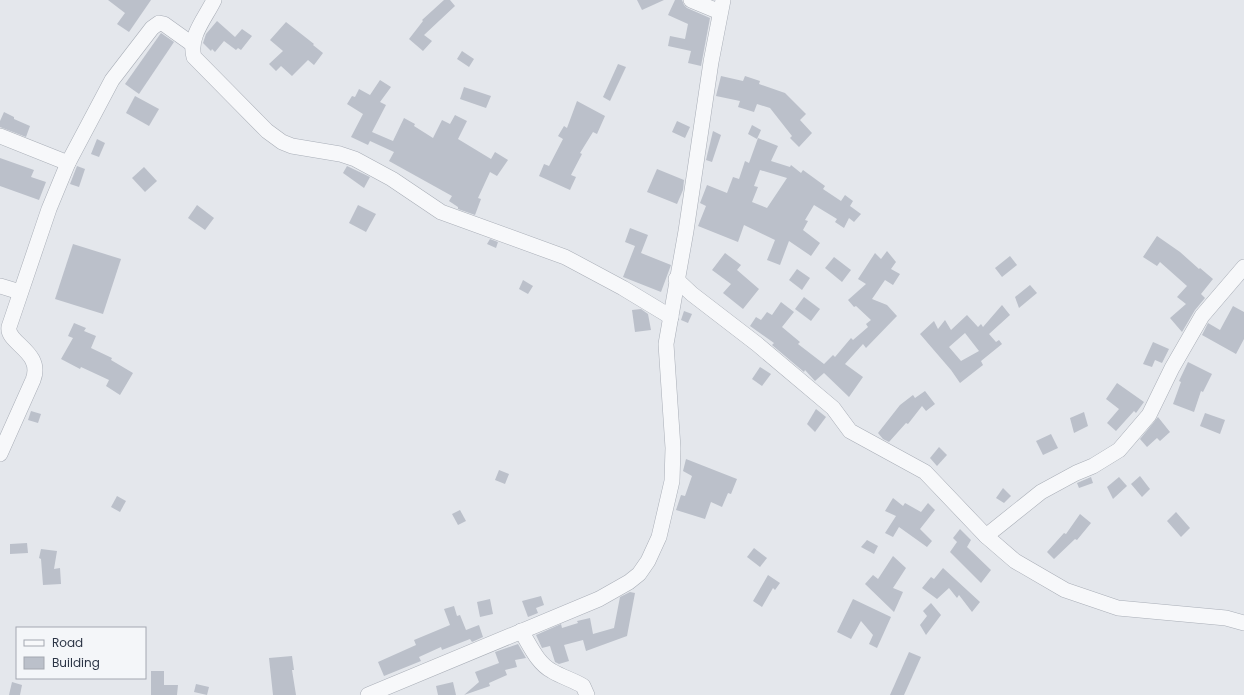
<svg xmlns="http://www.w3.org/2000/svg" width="1244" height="695" viewBox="0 0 1244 695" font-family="Poppins,sans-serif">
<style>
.building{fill:#bbc0ca;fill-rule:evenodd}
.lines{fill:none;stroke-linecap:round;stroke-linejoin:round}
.minor-casing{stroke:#a9aeb7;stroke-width:16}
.minor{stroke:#f7f8fa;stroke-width:15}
</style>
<rect width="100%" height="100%" fill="#e4e7ec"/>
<!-- building -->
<g class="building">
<polygon points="108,0 151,0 129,32 117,24 125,13"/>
<polygon points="444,0 450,0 455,6 424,35 432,41 423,51 409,39 423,21 422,20"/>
<polygon points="637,0 664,0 642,10"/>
<polygon points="675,0 682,0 684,5 687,8 710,18 701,66 688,63 691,51 668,46 670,36 685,39 688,24 668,15"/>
<polygon points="217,21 235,37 242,29 252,36 241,50 238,48 236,50 224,41 215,52 212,49 211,51 203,43 206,34"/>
<polygon points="286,22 314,44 313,45 323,53 314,65 308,60 292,76 281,66 276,71 269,64 283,51 270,40"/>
<polygon points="161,33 174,42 139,94 125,84"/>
<polygon points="462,51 474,59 469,67 457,59"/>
<polygon points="618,64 626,67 610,101 603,97"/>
<polygon points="721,76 743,81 745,76 760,81 759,84 785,93 806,114 800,120 812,133 799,147 790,138 792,136 770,108 757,104 754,112 738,107 740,101 716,96"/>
<polygon points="380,80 391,87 380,102 386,105 372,132 393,141 404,118 415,124 414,126 433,138 442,120 450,124 455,115 467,121 458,139 491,159 495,152 508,160 497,176 490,172 478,198 481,199 475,215 458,209 458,207 449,201 452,196 389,161 394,152 370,141 368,145 351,137 363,114 347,104 352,96 355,97 359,89 370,95"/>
<polygon points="464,87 491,96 486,108 460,99"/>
<polygon points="135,96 159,109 149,126 126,113"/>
<polygon points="577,101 605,116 597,134 593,132 580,153 582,154 571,175 576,177 570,190 539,176 544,164 549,166 563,139 558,136 564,126 567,128"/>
<polygon points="4,112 14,117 14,119 30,126 26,137 0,127 0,121"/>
<polygon points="677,121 690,127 685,138 672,132"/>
<polygon points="752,125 761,130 757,139 748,134"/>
<polygon points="713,131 721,135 712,162 706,160"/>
<path d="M758,138L778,146L771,161L790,167L791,165L801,173L803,170L825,186L823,189L841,201L845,195L853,201L850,206L861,214L854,222L849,218L844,228L835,222L837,219L814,205L805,220L808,221L803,230L820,243L811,256L789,241L780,265L767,260L775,240L744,225L738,242L698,226L706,206L700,203L707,185L727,193L733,177L739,179L745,161L749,163ZM760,170L787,178L767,208L752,202L758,187L754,186Z"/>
<polygon points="97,139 105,143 99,157 91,154"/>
<polygon points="0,158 34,170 31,177 46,182 39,200 0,186"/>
<polygon points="77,166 85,169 79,187 70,184"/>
<polygon points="347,166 370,177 364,188 343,173"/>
<polygon points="144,167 157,181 145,192 132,178"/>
<polygon points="657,169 684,180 683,190 677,204 647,192"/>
<polygon points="197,205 214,218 205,230 188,218"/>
<polygon points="358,205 376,214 366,232 349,223"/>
<polygon points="630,228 648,235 641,253 671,265 661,292 623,277 635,246 625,242"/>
<polygon points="1157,236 1180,252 1199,269 1200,268 1213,279 1201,294 1205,298 1195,310 1182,332 1170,318 1186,304 1177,297 1187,286 1160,262 1157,266 1143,257"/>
<polygon points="490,239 498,242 496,248 487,244"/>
<polygon points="73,244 121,259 103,314 55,299"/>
<polygon points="887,251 896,262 891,269 900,274 893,285 885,280 872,299 887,305 897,316 866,348 863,344 845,364 863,377 849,397 824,373 815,381 805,370 804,372 772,345 774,343 750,326 756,317 761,320 767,312 772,315 781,302 794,312 782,327 800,342 798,344 824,364 833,355 835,357 851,338 853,340 868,327 866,324 871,320 856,306 854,307 848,300 866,284 858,279 875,253 881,259"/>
<polygon points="725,253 741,265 737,270 759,289 743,309 723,293 731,284 712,270"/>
<polygon points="1010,256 1017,265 1002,277 995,268"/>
<polygon points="834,257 851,270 842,282 825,268"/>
<polygon points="797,269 810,278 802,290 789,280"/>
<polygon points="523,280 533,286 528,294 519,289"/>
<polygon points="1030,285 1037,293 1019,308 1015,297"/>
<polygon points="804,297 820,309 811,321 795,309"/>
<path d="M1002,305L1010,315L989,334L996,342L999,340L1002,344L981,361L983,365L960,383L951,370L920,334L934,321L938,329L945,320L951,330L967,315L978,327L981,324L983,327ZM965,333L979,351L961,361L949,347Z"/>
<polygon points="1233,306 1244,312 1244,339 1236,354 1202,335 1208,323 1220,330"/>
<polygon points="641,309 648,314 651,330 635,332 632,310"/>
<polygon points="684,311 692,314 688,323 681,320"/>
<polygon points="74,323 86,328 84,331 96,336 91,348 112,358 111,360 133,373 120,395 106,386 109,380 81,367 80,369 61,359 73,338 68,336"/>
<polygon points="1153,342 1169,349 1162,363 1155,360 1152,367 1143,364"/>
<polygon points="1188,362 1212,374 1203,392 1201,391 1194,412 1173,404 1181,382 1179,381"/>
<polygon points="760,367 771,374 762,386 752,379"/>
<polygon points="1117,383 1144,402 1136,413 1134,411 1116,431 1107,423 1119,409 1106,399"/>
<polygon points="925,391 935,404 926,411 922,406 908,424 906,423 889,442 883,439 878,433 900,405 913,395 915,398"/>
<polygon points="816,409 826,417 815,432 807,424"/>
<polygon points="31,411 41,414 38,423 28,420"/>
<polygon points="1084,412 1088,426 1074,433 1070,418"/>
<polygon points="1205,413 1225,420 1220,434 1200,426"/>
<polygon points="1158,417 1170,432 1160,441 1157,438 1147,447 1140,439"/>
<polygon points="1051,434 1058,448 1043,455 1036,441"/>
<polygon points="939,447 947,455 937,466 930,458"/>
<polygon points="686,459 737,479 731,494 728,493 722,507 711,502 705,519 676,510 681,495 685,496 692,476 683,471"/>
<polygon points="499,470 509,474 505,484 495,480"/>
<polygon points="1140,476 1150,489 1142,497 1131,484"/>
<polygon points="1091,477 1093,483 1079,488 1077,483"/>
<polygon points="1119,477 1127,486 1113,499 1107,487"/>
<polygon points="1003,488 1011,496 1004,503 996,498"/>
<polygon points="117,496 126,501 120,512 111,507"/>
<polygon points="893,498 903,506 905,503 921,512 928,503 935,510 920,529 932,541 927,547 899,527 893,537 885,533 896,516 885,511"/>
<polygon points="460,510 466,521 458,525 452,514"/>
<polygon points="1176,512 1190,528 1181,537 1167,521"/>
<polygon points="1080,514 1091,523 1077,540 1075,539 1054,559 1047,552 1064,533 1066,534"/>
<polygon points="960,529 971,540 967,547 991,570 981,583 950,552 957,542 953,538"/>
<polygon points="867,540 878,546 874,554 861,547"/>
<polygon points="27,543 28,553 10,554 10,544"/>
<polygon points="754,548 767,558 760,567 747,557"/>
<polygon points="41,549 57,551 54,569 60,568 61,584 43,585 41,559 39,558"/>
<polygon points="893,556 906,568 893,588 903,592 894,612 865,584 873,575 878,579"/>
<polygon points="943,568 980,602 972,612 959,595 957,598 949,588 937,599 922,588 931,577 934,579"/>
<polygon points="768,575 780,583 775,590 773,588 762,607 753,601"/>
<polygon points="630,592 635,593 627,636 586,651 583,640 564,645 569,661 559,664 555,662 550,646 542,648 536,635 561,624 562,628 578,623 577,621 590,618 593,634 614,628 620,597"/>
<polygon points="541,596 544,605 536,608 538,613 528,617 522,601"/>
<polygon points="490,599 493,614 480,617 477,602"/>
<polygon points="853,599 891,617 877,648 869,644 873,635 861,621 851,639 837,632"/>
<polygon points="931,603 941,615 926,635 920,625 927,616 923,611"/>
<polygon points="454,606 457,616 460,615 466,630 479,625 483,637 472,642 470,639 442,650 441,647 419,657 421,661 384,676 378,662 416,645 414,640 450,625 444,609"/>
<polygon points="518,644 526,658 515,660 517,667 505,670 507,675 489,683 490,686 464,695 479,682 475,672 499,663 495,652"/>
<polygon points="909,652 921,657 904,695 890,695"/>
<polygon points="292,656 294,670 292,670 296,695 273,695 269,658"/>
<polygon points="151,671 164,671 164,685 178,685 177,695 151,695"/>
<polygon points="12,682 22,685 20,695 9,695"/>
<polygon points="453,682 456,695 438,695 436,686"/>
<polygon points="196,684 209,687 207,695 194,692"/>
</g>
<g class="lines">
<defs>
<g id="minor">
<path d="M214,0C206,17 188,37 194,57L267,131L282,142L292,146L340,154L355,159L392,179L441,212L565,257L623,288L671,317"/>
<polyline points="691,0 720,12"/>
<polyline points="0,136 68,163"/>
<polyline points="676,279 692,294 757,344 833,408 850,431 925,472 986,536 1015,561 1065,590 1118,608 1226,618 1244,623"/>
<polyline points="0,286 20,292"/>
<path d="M0,454L33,380C44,352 6,343 9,327L49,209L68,163L112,80L152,28L159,23L164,24L192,44"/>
<polyline points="986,536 1041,492 1076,473 1093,466 1119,450 1149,415 1172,368 1202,316 1244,267"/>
<path d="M521,631C530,645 537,663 552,671C562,677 573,680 583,686L587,695"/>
<polyline points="368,695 599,599 629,582 639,574 648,561 659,537 672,481 673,448 666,344 686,231 711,62 723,0"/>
</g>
</defs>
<!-- minor casing -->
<use href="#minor" class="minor-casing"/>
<!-- minor -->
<use href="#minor" class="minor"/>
</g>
<!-- legend -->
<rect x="16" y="627" width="130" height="52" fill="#f4f6f9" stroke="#a4a8b1"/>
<rect x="24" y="640" width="20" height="6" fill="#f7f8fa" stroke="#a4a8b1"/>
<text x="52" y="647" font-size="12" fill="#2b3445">Road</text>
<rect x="24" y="657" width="20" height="12" fill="#bbc0ca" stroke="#a4a8b1"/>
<text x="52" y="667" font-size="12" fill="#2b3445">Building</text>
</svg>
